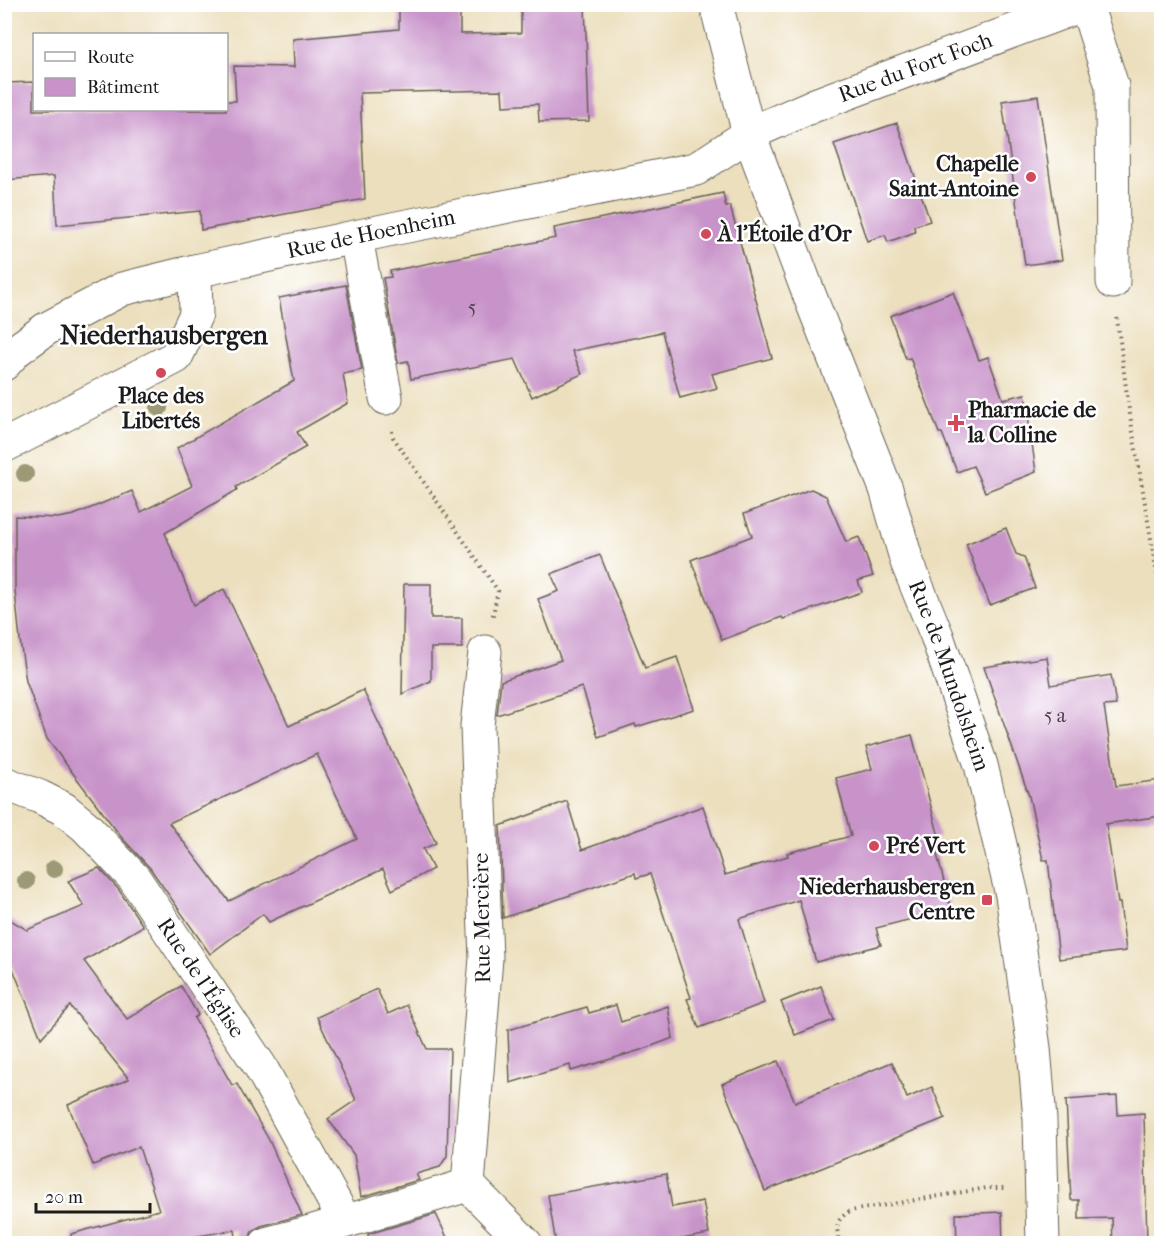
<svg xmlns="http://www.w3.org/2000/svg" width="1166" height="1248" viewBox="0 0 1166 1248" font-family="'IM FELL French Canon',serif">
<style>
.building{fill:#c893c9;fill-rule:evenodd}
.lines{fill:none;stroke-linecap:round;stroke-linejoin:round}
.minor-casing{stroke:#656054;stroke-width:35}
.path{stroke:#656054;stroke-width:4;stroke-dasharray:1.5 4.5;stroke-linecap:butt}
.minor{stroke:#fff;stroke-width:33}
.tree{fill:#9b9976}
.poi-dot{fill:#d1495b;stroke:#fff;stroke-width:2}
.labels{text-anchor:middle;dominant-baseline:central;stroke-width:5;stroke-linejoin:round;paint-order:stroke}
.number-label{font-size:20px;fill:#473a47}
.street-label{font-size:22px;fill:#1c1c1c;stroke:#fff}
.poi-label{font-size:22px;font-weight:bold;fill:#1c1c1c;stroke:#fff;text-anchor:start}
.quarter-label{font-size:26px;font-weight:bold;fill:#1c1c1c;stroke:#fff}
</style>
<rect width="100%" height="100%" fill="#fff"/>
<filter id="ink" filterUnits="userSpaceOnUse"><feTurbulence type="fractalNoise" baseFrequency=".0167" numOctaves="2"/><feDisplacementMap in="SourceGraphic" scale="12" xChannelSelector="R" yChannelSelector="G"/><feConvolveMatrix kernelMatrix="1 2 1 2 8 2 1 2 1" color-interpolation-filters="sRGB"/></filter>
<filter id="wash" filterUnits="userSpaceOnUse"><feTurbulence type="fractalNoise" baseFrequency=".008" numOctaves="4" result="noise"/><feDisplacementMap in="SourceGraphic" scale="24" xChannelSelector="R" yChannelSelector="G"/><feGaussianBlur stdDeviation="1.35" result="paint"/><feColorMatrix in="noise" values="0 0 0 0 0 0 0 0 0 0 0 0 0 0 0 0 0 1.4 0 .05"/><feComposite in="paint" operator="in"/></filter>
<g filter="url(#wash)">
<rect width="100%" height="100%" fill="#ecdfbd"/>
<g id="blocks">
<!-- building -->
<g class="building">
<polygon points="399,4 460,4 460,34 521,33 521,4 585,4 589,121 539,122 538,104 503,106 502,90 360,93 365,199 201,230 200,211 57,225 54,176 4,180 4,83 34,82 34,110 226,110 226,101 236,101 234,66 294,67 293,39 399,29"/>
<polygon points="1038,96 1062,260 1025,265 1002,101"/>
<polygon points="897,123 930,221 914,226 915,232 888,242 885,235 867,241 834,144"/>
<polygon points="723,193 726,207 730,206 772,358 712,374 717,388 680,398 662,332 572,351 582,374 532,397 515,359 411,379 408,361 398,363 383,278 391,277 390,271 556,238 554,228"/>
<path d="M346,285L362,370L343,374L348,403L297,432L306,447L236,487L237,490L165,533L194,605L224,589L289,726L363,690L436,843L423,849L433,869L392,890L383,869L269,922L263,914L210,954L150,868L122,838L47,739L26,681L20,640L15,591V516L58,518L74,515L132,491L141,512L192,486L177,448L294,381L279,298ZM317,754L357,839L229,901L169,823Z"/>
<polygon points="953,292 979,360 988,357 1003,399 1025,394 1036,472 985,492 973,466 957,472 942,433 939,433 910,358 906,359 890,316"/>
<polygon points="811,489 826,496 846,542 859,537 873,576 858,581 862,592 783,619 782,617 722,640 691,560 752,536 744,514"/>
<polygon points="1006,528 1016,554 1024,557 1035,588 990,605 966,544"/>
<polygon points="600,555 645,668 677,657 694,709 636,727 635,724 598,737 582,687 497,715 501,681 561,660 538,599 559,591 551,574"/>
<polygon points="404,584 431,584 431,618 462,618 462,648 431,648 431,681 402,694"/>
<polygon points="1047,657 1051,685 1111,675 1116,705 1104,706 1116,786 1161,780 1161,816 1106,824 1118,903 1120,903 1126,951 1059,959 1048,860 1043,860 1029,796 984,667"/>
<polygon points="912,735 939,837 933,839 951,909 876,928 881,945 816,962 799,900 739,919 764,1003 699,1028 687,999 691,998 650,874 636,878 635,873 503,918 500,826 567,801 582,850 703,806 725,875 788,856 787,853 851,836 836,778 872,769 866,747"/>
<polygon points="99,868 119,890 143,926 84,961 127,1019 181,986 198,1015 194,1018 232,1085 237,1084 269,1140 302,1215 261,1226 252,1231 248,1244 237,1244 235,1230 147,1244 72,1244 71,1234 159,1210 139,1147 93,1165 68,1105 129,1079 70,1006 41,1038 11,964 4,965 4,916 27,930 84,906 68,881"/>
<polygon points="821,986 834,1020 795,1035 781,1002"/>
<polygon points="377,989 388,1014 407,1005 427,1049 450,1049 447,1156 440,1167 416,1174 419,1180 361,1197 354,1155 328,1119 356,1100 317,1017"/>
<polygon points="616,1005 621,1022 668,1006 673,1038 644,1049 571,1071 570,1065 510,1083 508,1030 587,1007 589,1013"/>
<polygon points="778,1061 795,1102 892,1062 907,1098 932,1087 945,1118 765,1191 722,1084"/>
<polygon points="1117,1096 1118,1115 1144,1113 1147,1244 1113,1244 1112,1218 1079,1219 1079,1200 1071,1200 1066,1100"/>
<polygon points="666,1174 672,1207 703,1201 709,1234 655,1244 556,1244 548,1195"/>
<polygon points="1002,1212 1003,1244 957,1244 956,1214"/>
<polygon points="436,1214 450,1244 369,1244 368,1234"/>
</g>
</g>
</g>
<g filter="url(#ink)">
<use href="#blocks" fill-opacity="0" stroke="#656054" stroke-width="1.5"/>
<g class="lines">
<defs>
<g id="minor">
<path id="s1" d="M716,4L749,134L807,289L886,489L907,562L937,636L981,765L1012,895L1034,1048L1040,1120L1043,1244"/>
<polyline points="1086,4 1112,86 1113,282"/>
<polyline points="356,238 386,398"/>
<path id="s2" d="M4,364L17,350L46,329L122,289L195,271L397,228L696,169L749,134L815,105L1085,4"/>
<polyline points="4,446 176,357 196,314 195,271"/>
<path id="s3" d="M4,783L40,797L64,809L86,827L134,878L260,1066L345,1221"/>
<polyline points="468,1185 486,958 477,726 485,652"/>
<polyline points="266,1244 300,1235 468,1185 526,1244"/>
</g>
</defs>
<!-- minor casing -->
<use href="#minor" class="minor-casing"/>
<!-- path -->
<g class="path">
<polyline points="1117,318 1128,403 1162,604"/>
<polyline points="392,431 393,437 498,591 492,619"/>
<path d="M839,1244C837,1226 834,1221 850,1211L987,1188H1007"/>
</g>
<!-- minor -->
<use href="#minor" class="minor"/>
</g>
<!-- trees -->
<g class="tree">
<circle cx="159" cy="408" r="9"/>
<circle cx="25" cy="474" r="9"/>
<circle cx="54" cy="869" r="9"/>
<circle cx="26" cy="881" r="9"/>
</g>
</g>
<!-- markers -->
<g class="poi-dot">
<circle cx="1031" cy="177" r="6"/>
<circle cx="706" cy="234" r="6"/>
<circle cx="161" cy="373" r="6"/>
<path d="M953 414h6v6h6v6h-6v6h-6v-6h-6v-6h6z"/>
<circle cx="874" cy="846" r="6"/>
<rect x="981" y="894" width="12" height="12" rx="3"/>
</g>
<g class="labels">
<!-- number labels -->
<g class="number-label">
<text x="472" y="307">5</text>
<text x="1055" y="715">5 a</text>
</g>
<!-- street labels -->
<g class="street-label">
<text stroke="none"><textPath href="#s2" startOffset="970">Rue du Fort Foch</textPath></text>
<text stroke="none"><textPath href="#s2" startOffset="396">Rue de Hoenheim</textPath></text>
<text stroke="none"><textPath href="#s1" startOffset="712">Rue de Mundolsheim</textPath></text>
<text transform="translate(482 918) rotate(-91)">Rue Mercière</text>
<text stroke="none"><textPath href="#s3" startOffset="284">Rue de l'Église</textPath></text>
</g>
<!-- poi labels -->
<g class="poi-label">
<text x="1019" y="164" text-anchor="end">Chapelle<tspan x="1019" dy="25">Saint-Antoine</tspan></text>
<text x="718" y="234">À l'Étoile d'Or</text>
<text x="161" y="396" text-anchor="middle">Place des<tspan x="161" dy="25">Libertés</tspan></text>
<text x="968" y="410">Pharmacie de<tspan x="968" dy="25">la Colline</tspan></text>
<text x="886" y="846">Pré Vert</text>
<text x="975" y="887" text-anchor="end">Niederhausbergen<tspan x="975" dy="25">Centre</tspan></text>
</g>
<!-- quarter labels -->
<g class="quarter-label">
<text x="164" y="335">Niederhausbergen</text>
</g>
</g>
<!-- margin -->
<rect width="1166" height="1248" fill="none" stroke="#fff" stroke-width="24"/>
<!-- legend -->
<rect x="33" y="33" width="195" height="78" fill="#ffffff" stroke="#a4a4a4" stroke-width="1.5"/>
<rect x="45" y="52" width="30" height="9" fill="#ffffff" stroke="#a4a4a4" stroke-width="1.5"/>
<text x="87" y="63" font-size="18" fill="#1c1c1c">Route</text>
<rect x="45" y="78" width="30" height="18" fill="#c893c9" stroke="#a4a4a4" stroke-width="1.5"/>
<text x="87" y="93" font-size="18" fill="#1c1c1c">Bâtiment</text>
<!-- scale -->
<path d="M36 1203v9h114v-9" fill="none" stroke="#1c1c1c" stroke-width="3"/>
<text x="45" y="1203" font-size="18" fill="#1c1c1c" stroke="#ffffff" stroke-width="4.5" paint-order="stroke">20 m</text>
</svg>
